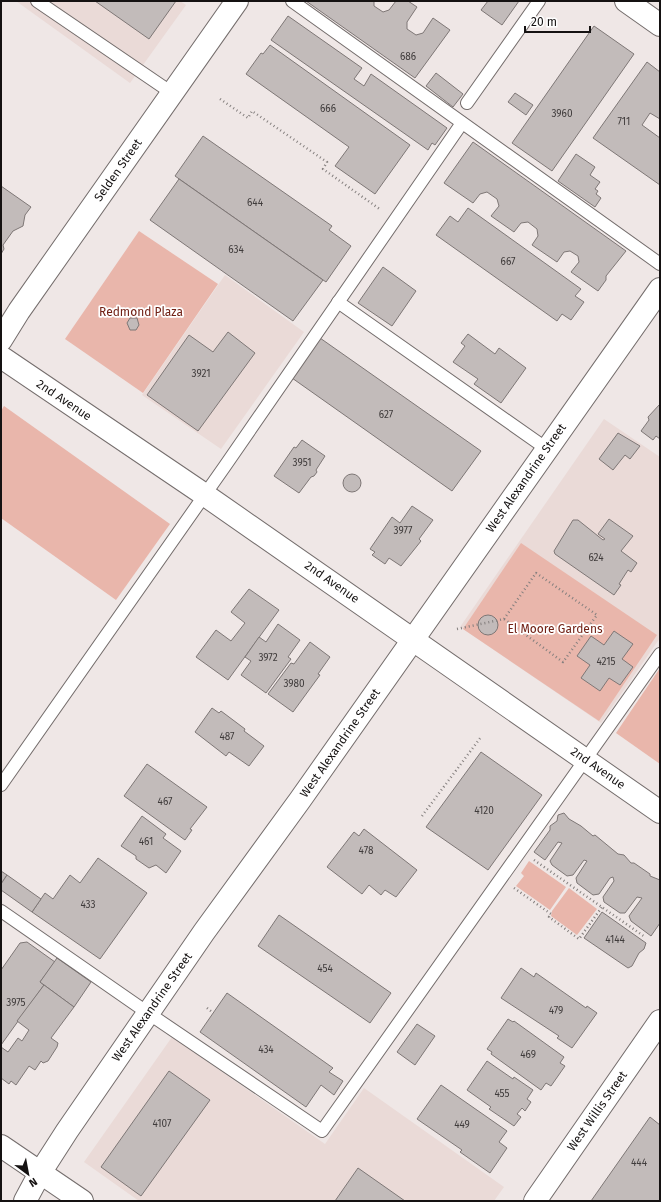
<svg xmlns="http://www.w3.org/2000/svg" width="661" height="1202" viewBox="0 0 661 1202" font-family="'Fira Sans',sans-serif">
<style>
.built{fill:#eadad7}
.green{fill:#e9b6ab}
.building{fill:#c2bbba;stroke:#7e7776}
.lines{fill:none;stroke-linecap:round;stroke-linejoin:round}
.service-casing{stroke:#746d6c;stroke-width:14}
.minor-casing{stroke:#746d6c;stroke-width:24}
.tertiary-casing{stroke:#746d6c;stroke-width:24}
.path{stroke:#847f7e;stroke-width:2.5;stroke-dasharray:1 3;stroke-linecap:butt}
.service{stroke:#fff;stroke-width:12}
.minor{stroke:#fff;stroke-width:22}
.tertiary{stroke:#fff;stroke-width:22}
.labels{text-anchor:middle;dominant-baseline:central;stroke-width:3.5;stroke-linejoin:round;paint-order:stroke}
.number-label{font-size:10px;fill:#403c3c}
.street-label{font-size:12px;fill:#151212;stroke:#fff}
.park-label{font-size:12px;fill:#712014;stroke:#fff}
</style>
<rect width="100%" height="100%" fill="#efe7e6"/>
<!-- built -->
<g class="built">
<polygon points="16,1 180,1 186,5 130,83"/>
<polygon points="225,275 304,332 221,449 142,395"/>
<polygon points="604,419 660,457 660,638 601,723 460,627"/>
<polygon points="172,1037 325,1144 364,1088 504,1187 494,1201 139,1201 84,1162"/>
</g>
<!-- green -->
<g class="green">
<polygon points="139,231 218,284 143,393 65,339"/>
<polygon points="4,406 170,524 116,600 1,518 1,411"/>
<polygon points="521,543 657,635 599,721 463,629"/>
<polygon points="660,668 660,764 616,733"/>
<polygon points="529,861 566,887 550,910 516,886 524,876 521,873"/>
<polygon points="569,888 597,909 577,935 551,916 552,911"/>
</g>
<!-- building -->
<g class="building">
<polygon points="95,1 176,1 149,39"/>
<polygon points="306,1 374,1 374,6 383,12 389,10 396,1 408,1 417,7 407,22 407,29 416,35 423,33 433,18 450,30 415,78"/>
<polygon points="488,1 519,1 502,25 481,10"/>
<polygon points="288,16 362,68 354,79 364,86 371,74 447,128 435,145 432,143 428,150 271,40"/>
<polygon points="594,26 634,54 552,171 512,143"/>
<polygon points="270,45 410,145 375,194 335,166 349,147 246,74 261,53 263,54"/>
<polygon points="647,62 660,72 660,119 650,113 642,125 660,138 660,185 593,138"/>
<polygon points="436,73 463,94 453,107 426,86"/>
<polygon points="515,93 533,105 526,115 508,102"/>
<polygon points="203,136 332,226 329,230 351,246 326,282 175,176"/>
<polygon points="473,142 626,251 606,276 606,280 598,291 571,272 579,262 578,256 570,251 564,252 557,262 532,245 538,236 537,229 528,222 521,223 514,232 491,216 499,206 497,199 487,192 480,194 473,203 444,183"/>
<polygon points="576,154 595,167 590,175 600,182 595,189 598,191 596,194 601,198 595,207 558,181"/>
<polygon points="179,179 323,280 293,321 150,220"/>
<polygon points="1,186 31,207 25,215 23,226 13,231 3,245 4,249 1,254"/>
<polygon points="468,208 581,289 575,296 584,302 571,320 562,314 557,321 436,235 450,216 458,222"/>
<polygon points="383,267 416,291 392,326 358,303"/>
<polygon points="130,318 137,318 139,325 136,330 130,330 127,323"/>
<polygon points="228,332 255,353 198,431 147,395 189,335 213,352"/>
<polygon points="468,334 495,354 499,348 526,368 501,403 474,384 478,379 453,362 465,346 461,343"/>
<polygon points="320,338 481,451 452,491 292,378"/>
<polygon points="660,404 660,439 656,436 653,440 641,431 649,420 648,417"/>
<polygon points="618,433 640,446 630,459 625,455 613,470 599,459"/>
<polygon points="302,440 325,456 316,470 317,472 314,476 311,477 299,493 274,476 294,447 296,448"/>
<circle cx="352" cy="483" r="9"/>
<polygon points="412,506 433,520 419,539 421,541 401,566 389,558 385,564 372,555 375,552 370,549 392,517 400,523"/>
<polygon points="609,519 633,536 621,551 637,563 631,572 628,570 619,584 621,585 614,595 555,554 554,551 573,520 578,520 603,540 605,539 598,534"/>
<polygon points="249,589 279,610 228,680 196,657 216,630 231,641 245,623 231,612"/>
<circle cx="488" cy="625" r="10"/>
<polygon points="278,624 300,640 288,657 291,659 266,693 241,675 251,661 245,657 259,637 266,642"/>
<polygon points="614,631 633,644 622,659 633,667 620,685 609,678 600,691 581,678 590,665 577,656 591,636 604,645"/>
<polygon points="310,642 330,657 318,674 320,675 293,712 268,694 291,663 294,664"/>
<polygon points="212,708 219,713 221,711 245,729 244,731 264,746 249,766 229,752 226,756 195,732"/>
<polygon points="481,752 542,795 488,870 426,827"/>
<polygon points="147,764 207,807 190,829 192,830 185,840 124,796"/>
<polygon points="564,813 569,819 581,826 593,836 595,835 618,854 624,855 631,863 634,863 650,874 650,876 660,880 660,923 651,936 631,921 629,916 642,898 637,897 625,913 620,913 604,902 603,897 614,881 613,877 610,878 599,894 593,895 577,883 576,878 587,861 584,860 573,875 567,876 552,865 550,861 562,843 558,842 545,860 534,852 550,830 550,826 557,821 558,815"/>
<polygon points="142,816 166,834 163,838 181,851 166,873 156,865 149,868 136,859 136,856 121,846"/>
<polygon points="364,829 417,870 396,897 385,890 381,895 369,885 362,894 327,867 354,832 359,836"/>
<polygon points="98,858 147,893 100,959 32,912 45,893 53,899 70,875 80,883"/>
<polygon points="1,871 7,875 1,884"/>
<polygon points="7,875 41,899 32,912 1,890 1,884"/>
<polygon points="602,912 646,943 644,949 639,953 632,966 628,968 584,938"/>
<polygon points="279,915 391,993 370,1023 258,946"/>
<polygon points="27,942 55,962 40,982 44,985 1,1045 1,970 20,943"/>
<polygon points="57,958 91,982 74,1007 40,982"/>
<polygon points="521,968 534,977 536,973 586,1008 587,1006 597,1013 572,1048 557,1038 559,1036 501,998"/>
<polygon points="44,985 74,1007 51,1038 58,1043 57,1047 48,1061 43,1063 41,1061 35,1070 29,1066 16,1085 11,1081 9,1084 1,1078 1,1047 8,1052 18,1038 22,1041 29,1030 17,1021"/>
<polygon points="227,993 333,1068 329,1072 343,1081 334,1095 321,1085 306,1107 200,1032"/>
<polygon points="508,1019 513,1022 514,1021 564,1057 560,1063 565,1066 551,1086 546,1083 541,1090 491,1054 492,1052 487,1049"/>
<polygon points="417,1024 435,1036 415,1065 397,1052"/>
<polygon points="487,1061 513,1079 514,1077 533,1090 527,1099 531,1102 525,1111 522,1108 517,1114 521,1117 514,1126 489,1109 491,1107 467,1090"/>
<polygon points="169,1071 210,1100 141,1196 101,1167"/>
<polygon points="441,1085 507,1131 499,1142 507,1148 490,1173 460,1152 462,1150 417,1119"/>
<polygon points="650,1117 660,1125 660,1201 591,1201"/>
<polygon points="358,1168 405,1201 335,1201"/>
</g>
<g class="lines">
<defs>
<g id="service">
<polyline points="37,1 172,93"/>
<polyline points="292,1 660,264"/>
<polyline points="467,103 539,1"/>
<polyline points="338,302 547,449"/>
<polyline points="1,785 225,466 462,123"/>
<polyline points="1,911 148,1013 322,1131 660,654"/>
</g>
<g id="minor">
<polyline points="25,1201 40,1173 67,1131 204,932 300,800 660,289"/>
<polyline points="535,1201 660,1021"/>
</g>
<g id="tertiary">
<polyline points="626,1 660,25"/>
<polyline points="1,340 19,311 237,1"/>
<polyline points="1,357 205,495 660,812"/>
<polyline points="1,1146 82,1201"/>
</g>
</defs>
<!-- service casing -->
<use href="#service" class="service-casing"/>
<!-- minor casing -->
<use href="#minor" class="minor-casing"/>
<!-- tertiary casing -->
<use href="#tertiary" class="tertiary-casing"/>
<!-- path -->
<g class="path">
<polyline points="220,99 248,118 252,111 327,162 323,169 381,210"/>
<polyline points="457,629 504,619 536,573 597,615 563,662 504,619"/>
<polyline points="422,816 481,737"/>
<polyline points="534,860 645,937"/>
<polyline points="514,888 551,914 549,917 579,939 602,907"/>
<polyline points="207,1008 212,1012"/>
</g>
<!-- service -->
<use href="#service" class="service"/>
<!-- minor -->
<use href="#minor" class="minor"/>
<!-- tertiary -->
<use href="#tertiary" class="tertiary"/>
</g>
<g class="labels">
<!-- number labels -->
<g class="number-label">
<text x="408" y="57">686</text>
<text x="328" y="109">666</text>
<text x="562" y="114">3960</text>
<text x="624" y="122">711</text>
<text x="255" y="203">644</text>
<text x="236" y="250">634</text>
<text x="508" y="262">667</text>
<text x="201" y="374">3921</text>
<text x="386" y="415">627</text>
<text x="302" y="463">3951</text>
<text x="403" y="531">3977</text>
<text x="596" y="558">624</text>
<text x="268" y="658">3972</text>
<text x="606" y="662">4215</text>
<text x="294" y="684">3980</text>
<text x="227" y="737">487</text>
<text x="165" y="802">467</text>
<text x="484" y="811">4120</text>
<text x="146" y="842">461</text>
<text x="366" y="851">478</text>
<text x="88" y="905">433</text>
<text x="615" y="940">4144</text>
<text x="325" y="969">454</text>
<text x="16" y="1003">3975</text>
<text x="556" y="1011">479</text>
<text x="266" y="1050">434</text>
<text x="528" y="1055">469</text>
<text x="502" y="1094">455</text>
<text x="162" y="1124">4107</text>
<text x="462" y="1125">449</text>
<text x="639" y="1163">444</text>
</g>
<!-- street labels -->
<g class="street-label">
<text transform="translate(118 170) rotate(-55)">Selden Street</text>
<text transform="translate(64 400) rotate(34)">2nd Avenue</text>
<text transform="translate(526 478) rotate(-55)">West Alexandrine Street</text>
<text transform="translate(332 582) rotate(35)">2nd Avenue</text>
<text transform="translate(340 743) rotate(-55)">West Alexandrine Street</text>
<text transform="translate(598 768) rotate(35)">2nd Avenue</text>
<text transform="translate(152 1007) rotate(-55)">West Alexandrine Street</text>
<text transform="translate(597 1111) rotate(-55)">West Willis Street</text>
</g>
<!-- park labels -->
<g class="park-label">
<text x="141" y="312">Redmond Plaza</text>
<text x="555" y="629">El Moore Gardens</text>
</g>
</g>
<!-- border -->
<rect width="661" height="1202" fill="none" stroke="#151212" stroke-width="4"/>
<!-- north arrow -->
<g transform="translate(28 1174) rotate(148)" stroke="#ffffff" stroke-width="3" paint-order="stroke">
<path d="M0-3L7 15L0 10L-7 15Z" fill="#151212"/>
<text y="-6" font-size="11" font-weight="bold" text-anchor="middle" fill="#151212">N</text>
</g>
<!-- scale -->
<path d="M525 26v6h65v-6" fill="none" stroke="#151212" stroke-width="2"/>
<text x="531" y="26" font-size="12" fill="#151212" stroke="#ffffff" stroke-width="3" paint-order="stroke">20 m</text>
</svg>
